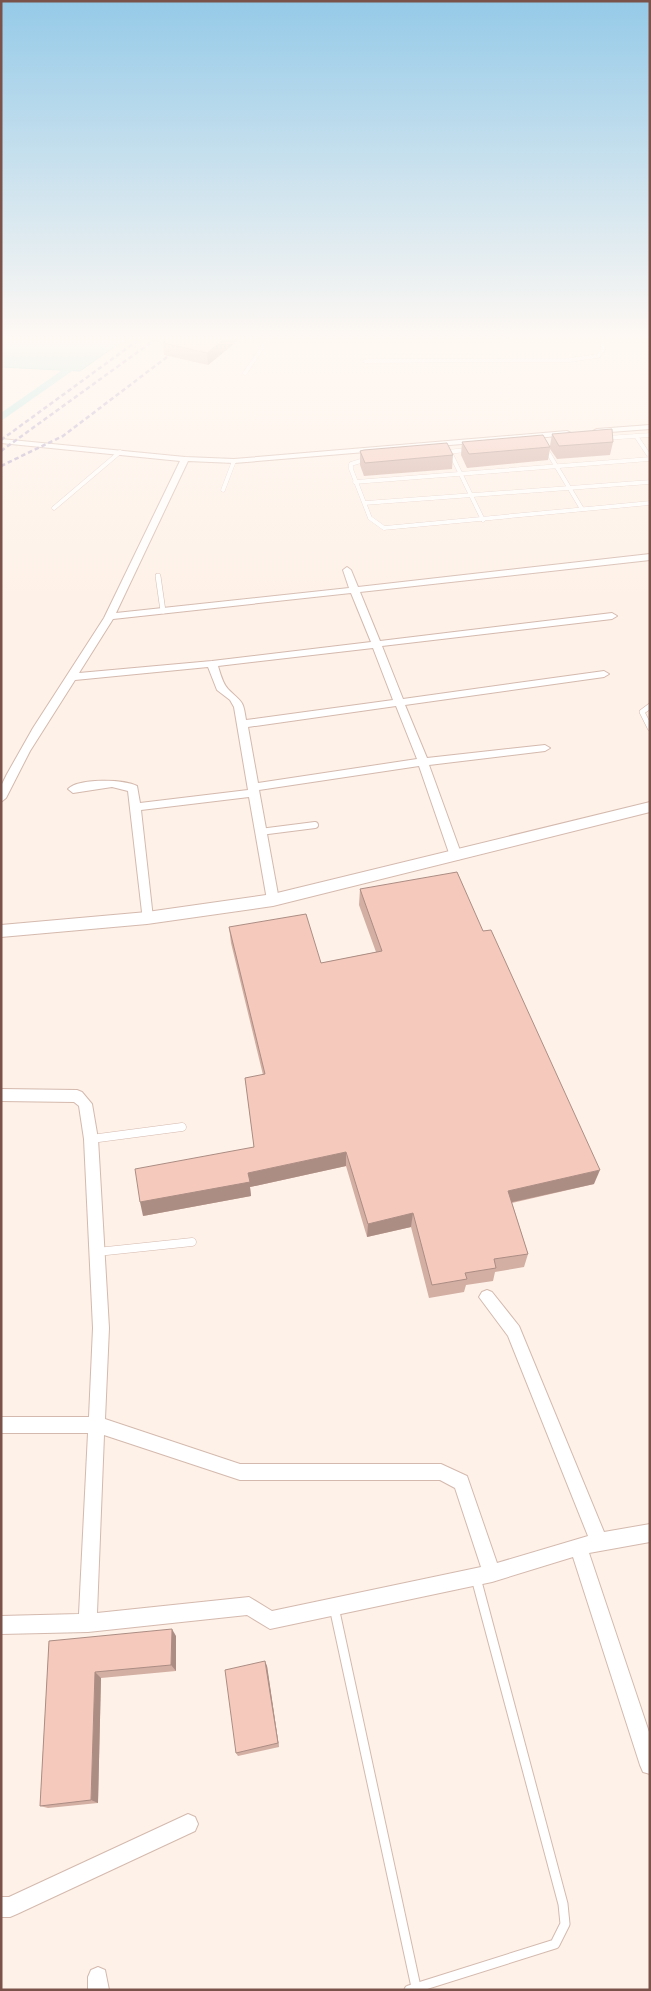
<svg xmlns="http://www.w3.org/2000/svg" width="651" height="1991" viewBox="0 0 651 1991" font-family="'Golos Text',sans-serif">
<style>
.water{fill:#baeae9;stroke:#9fdcdc}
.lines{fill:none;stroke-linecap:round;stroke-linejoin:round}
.canal{fill:#baeae9;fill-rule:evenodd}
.service-far4-casing{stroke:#d4b9ae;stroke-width:4.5}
.service-far3-casing{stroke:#d4b9ae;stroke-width:6}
.service-far2-casing{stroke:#d4b9ae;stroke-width:8}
.service-far1-casing{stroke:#d4b9ae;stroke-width:9}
.service-casing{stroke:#d4b9ae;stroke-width:11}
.minor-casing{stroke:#d4b9ae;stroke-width:2}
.tertiary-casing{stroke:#d4b9ae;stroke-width:2}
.service-far4{stroke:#fff;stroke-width:4}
.service-far3{stroke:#fff;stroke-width:5}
.service-far2{stroke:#fff;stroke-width:6}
.service-far1{stroke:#fff;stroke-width:8}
.service{stroke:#fff;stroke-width:9}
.minor{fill:#fff;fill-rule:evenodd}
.tertiary{fill:#fff;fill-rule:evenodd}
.rail{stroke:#b2a4ca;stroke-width:2.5;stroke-dasharray:4.5 3;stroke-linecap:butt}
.wall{fill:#d3aea3}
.shaded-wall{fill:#ac8d84}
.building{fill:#f5cabd;stroke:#ac8d84}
</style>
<rect width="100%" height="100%" fill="#fef1e7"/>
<!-- water -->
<polygon class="water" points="1,338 127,338 80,371 1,367"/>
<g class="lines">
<!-- canal -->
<polygon class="canal" points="108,338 119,338 1,421 1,413"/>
<defs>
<g id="service-far4">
<polyline points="365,361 569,360 598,356 603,350 603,343 610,338"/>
<polyline points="245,373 269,338"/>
<polyline points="636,436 650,457"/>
<polyline points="606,438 650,435"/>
<polyline points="546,449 582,509"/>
<polyline points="444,452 469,450"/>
<polyline points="450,452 483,520"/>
<polyline points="367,459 351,464 351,469 370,518 384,528 650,503"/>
<polyline points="355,482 650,459"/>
<polyline points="223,490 234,461"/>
<polyline points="365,503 650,482"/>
<polyline points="54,508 120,452"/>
</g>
<g id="service-far3">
<polyline points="158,576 163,611"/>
<polyline points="650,706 642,712 650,728"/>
</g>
<polyline id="service-far2" points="260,832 315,825"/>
<g id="service-far1">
<polyline points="91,1139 182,1127"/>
<polyline points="97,1252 192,1242"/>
</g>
<g id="service">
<polyline points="334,1607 416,1987"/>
<polyline points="409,1990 555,1944 565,1924 563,1904 476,1578"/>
</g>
<g id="minor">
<polygon points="650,425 650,429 597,433 593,431 597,429"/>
<path d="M567,431L571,433L570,435L234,463L188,461L116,613L349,588L343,570L347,567L351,570L358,587L650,554V560L360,592L380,641L612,613L617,616L612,619L382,646L403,699L604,671L609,674L604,677L405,705L427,758L545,745L550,748L545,751L429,765L462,856L460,859L456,860L450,856L419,766L259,790L279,900L273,904L267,900L249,797L141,810L153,918L151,921H143L128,791L112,787L73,793L68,789C78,778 124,779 137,786L140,803L248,790L234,707L230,700L217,690L208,667L75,680L30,751L6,798L1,802V786L7,774L33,728L104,618L180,461L1,443V439L185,457L234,459ZM351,593L371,642L212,661L79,673L113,619ZM373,648L393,700L246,720C243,699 242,703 228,689C223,684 220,673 218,666ZM396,706L417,759L258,783L248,727Z"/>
<path d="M1,1089L77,1090L82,1092L92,1104L98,1139L109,1328L105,1419L240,1464H441L467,1476L497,1563L588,1536L508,1336L479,1297L482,1292L487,1290L492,1292L519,1326L604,1532L650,1524V1542L589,1553L650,1735V1774L643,1772L640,1765L573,1557L492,1582L270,1629L247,1615L88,1632L1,1634V1616L79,1614L88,1433H1V1417H89L93,1328L84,1139L79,1106L74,1102L1,1101ZM104,1435L240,1480H440L455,1488L481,1567L272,1611L249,1597L97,1613Z"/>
<polygon points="188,1814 195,1817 198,1824 195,1831 17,1914 10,1917 1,1917 1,1897 9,1897"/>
<polygon points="98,1967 105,1970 109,1990 88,1990 88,1977 91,1970"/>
</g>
<polygon id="tertiary" points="650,802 650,812 273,906 147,924 1,937 1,925 147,912 273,894"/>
</defs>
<!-- service-far4 casing -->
<use href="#service-far4" class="service-far4-casing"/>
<!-- service-far3 casing -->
<use href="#service-far3" class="service-far3-casing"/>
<!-- service-far2 casing -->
<use href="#service-far2" class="service-far2-casing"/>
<!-- service-far1 casing -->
<use href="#service-far1" class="service-far1-casing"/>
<!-- service casing -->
<use href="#service" class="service-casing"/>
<!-- minor casing -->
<use href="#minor" class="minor-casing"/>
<!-- tertiary casing -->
<use href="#tertiary" class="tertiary-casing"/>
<!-- service-far4 -->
<use href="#service-far4" class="service-far4"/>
<!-- service-far3 -->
<use href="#service-far3" class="service-far3"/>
<!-- service-far2 -->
<use href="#service-far2" class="service-far2"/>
<!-- service-far1 -->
<use href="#service-far1" class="service-far1"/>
<!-- service -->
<use href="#service" class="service"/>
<!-- minor -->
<use href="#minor" class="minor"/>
<!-- tertiary -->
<use href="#tertiary" class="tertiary"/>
<!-- rail -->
<g class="rail">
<polyline points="1,440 141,338"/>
<polyline points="1,451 157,338"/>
<polyline points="1,466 63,436 192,338"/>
</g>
</g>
<!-- wall -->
<g class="wall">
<polygon points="168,338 241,338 208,365 164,355 163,343"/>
<polygon points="552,434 613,442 610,455 557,459 550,449 548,460 467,468 461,455 462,442 550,446"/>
<polygon points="360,451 453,455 452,469 364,476 360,465"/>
<polygon points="360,889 594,1184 512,1203 528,1254 524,1267 495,1272 493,1281 466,1285 464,1292 429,1298 411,1227 367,1237 346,1166 250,1187 251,1196 143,1216 254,1147 245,1078 263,1075 231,943 229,927 321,963 376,952 359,905"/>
<polygon points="176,1636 176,1671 101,1678 98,1803 48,1808 40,1806 49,1641"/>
<polygon points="267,1666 279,1747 238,1756 236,1753"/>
</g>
<!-- shaded-wall -->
<g class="shaded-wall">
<polygon points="225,338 241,338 208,365 207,353"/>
<polygon points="346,1152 346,1166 250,1187 251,1196 143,1216 140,1202 248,1173"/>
<polygon points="600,1170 594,1184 504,1204 508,1191"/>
<polygon points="413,1213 411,1227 367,1237 368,1224"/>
<polygon points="172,1629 176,1636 176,1671 171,1665"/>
<polygon points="265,1661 267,1666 279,1747 278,1743"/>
<polygon points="95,1672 101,1678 98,1803 91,1800"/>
</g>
<!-- building -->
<g class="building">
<polygon points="168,338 225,338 207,353 163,343"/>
<polygon points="612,429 613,442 559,446 552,434"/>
<polygon points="543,435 550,447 469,454 462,442"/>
<polygon points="447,443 453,455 365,463 360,451 364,450"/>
<polygon points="457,872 483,931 491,930 600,1170 508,1191 528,1254 494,1259 496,1268 465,1273 467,1279 432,1285 413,1213 368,1224 346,1152 248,1173 250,1182 140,1202 135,1169 254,1147 245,1078 265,1074 229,927 306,914 321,963 382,951 360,889"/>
<polygon points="172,1629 171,1665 95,1672 91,1800 40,1806 49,1641"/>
<polygon points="265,1661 278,1743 236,1753 225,1670"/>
</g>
<!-- sky -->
<linearGradient id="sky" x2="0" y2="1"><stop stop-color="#95cae8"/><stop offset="0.55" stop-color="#fff9f4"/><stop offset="1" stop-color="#fff9f4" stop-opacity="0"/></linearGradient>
<rect width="651" height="617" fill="url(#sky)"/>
<!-- border -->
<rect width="651" height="1991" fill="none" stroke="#7a5249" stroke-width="5"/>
</svg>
